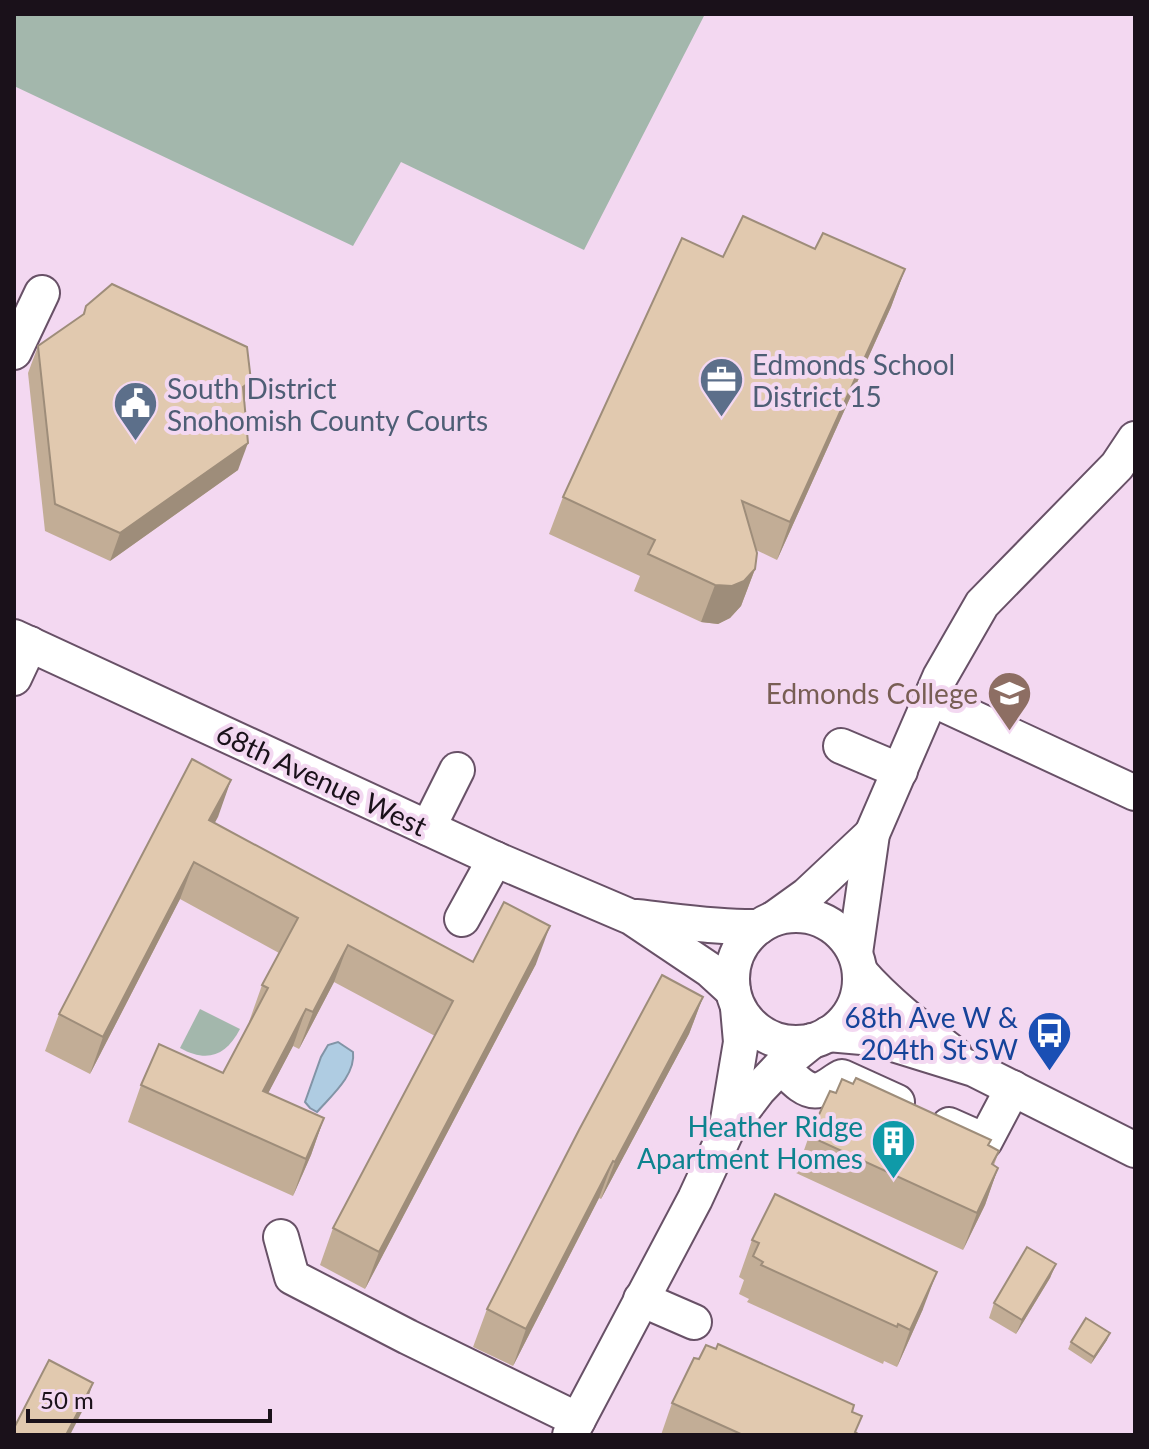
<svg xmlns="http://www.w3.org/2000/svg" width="1149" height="1449" viewBox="0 0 1149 1449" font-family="Lato,sans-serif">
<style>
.green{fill:#a3b7ac}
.water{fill:#afcce2;stroke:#8294a6;stroke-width:2}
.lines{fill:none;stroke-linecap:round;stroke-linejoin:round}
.minor-casing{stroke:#685167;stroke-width:38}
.minor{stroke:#fff;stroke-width:34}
.wall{fill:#c2ad96}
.shaded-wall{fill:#9e8d7a}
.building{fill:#e1c9af;stroke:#9e8d7a;stroke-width:2}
.labels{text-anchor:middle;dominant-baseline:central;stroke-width:8;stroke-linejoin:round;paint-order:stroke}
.service-label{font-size:28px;fill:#4e5e75;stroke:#f3d8f1;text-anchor:start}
.education-label{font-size:28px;fill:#785e54;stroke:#f3d8f1;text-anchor:end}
.street-label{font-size:28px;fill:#1a111a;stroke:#f3d8f1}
.transit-label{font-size:28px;fill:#164399;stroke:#f3d8f1;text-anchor:end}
.culture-label{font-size:28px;fill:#0d838f;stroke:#f3d8f1;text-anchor:end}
</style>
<rect width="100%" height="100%" fill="#f3d8f1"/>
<!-- green -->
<g class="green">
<polygon points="14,14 705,14 584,250 401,162 353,246 14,86"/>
<path d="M200,1009L240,1029C226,1056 207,1063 180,1048Z"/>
</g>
<!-- water -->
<path class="water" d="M338,1042L353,1052C356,1075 331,1096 317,1112L310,1108L305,1102L321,1057L328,1045Z"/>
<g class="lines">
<defs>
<g id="minor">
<polyline points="14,352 42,293"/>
<polyline points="14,637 495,859 631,917 710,970 733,991"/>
<polyline points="14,678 30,644"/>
<polyline points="930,698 1135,793"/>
<polyline points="841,746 900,771"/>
<polyline points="428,828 457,770"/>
<circle cx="796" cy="979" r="64"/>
<path d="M636,917C676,921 718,928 759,927"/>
<polyline points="775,918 807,895 872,834"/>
<polyline points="462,919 495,859"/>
<polyline points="855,953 872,834 940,677 982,604 1117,466 1135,439"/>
<path d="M860,972C888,1004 920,1028 954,1054"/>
<polyline points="828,1034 862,1037 890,1043 974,1069 1135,1150"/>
<path d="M781,1066C790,1075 805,1094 819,1090C827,1088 834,1081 842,1077L897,1102"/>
<polyline points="949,1125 985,1141 1013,1088"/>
<polyline points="727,1126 741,1042 738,1008"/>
<polyline points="281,1237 292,1277 408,1337 578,1420"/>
<polyline points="641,1299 694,1322"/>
<polyline points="570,1435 695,1199 726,1132 759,1089 781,1066 812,1041"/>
</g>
</defs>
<!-- minor casing -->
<use href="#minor" class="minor-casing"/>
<!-- minor -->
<use href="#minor" class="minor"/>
</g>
<!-- wall -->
<g class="wall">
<polygon points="815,249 905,269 891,307 777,560 756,550 755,569 741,606 730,618 718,624 701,622 634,591 640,576 549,534 563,497 723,257"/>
<polygon points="86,306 244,398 238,470 110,561 45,531 28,373 38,346 82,316"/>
<polygon points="231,780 214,823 473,962 536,964 365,1289 320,1265 333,1228 435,1036 334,982 299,1049 293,1046 268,1093 324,1118 311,1155 293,1196 128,1122 141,1085 223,1073 250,1022 249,1022 262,985 279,953 180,899 90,1074 45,1051 59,1014"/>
<polygon points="703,997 689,1034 601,1199 599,1198 513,1366 473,1347 487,1309"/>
<polygon points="809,1136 989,1146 999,1151 994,1165 998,1168 985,1205 963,1250 796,1173"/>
<polygon points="752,1240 923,1309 897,1367 884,1361 883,1364 747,1302 749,1299 739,1294 744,1280 739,1277"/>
<polygon points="1056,1264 1050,1278 1016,1334 989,1318 994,1303"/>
<polygon points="1107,1340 1091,1364 1068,1349 1071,1342"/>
<polygon points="672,1403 852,1412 856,1432 860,1435 661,1435"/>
</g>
<!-- shaded-wall -->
<g class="shaded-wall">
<polygon points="905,269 891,307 777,560 790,522"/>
<polygon points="251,381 241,408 243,387"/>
<polygon points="248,443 238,470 110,561 120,533"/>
<polygon points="755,569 741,606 730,618 718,624 701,622 715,585"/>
<polygon points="231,780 218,817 196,857 209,820"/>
<polygon points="194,862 180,899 90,1074 103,1037"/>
<polygon points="550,926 536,964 365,1289 379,1252"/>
<polygon points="348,945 334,982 299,1049 313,1012"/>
<polygon points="703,997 689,1034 601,1199 615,1162"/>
<polygon points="306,1009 293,1046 250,1128 263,1091"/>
<polygon points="324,1118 311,1155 293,1196 306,1159"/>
<polygon points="613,1161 599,1198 513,1366 526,1329"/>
<polygon points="998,1168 985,1205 963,1250 977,1213"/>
<polygon points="1056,1264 1050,1278 1016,1334 1022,1320"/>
<polygon points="937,1272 923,1309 897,1367 910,1330"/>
<polygon points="1110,1333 1107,1340 1091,1364 1094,1357"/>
<polygon points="93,1383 86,1404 70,1435 66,1435"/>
</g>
<!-- building -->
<g class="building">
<polygon points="743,216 815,249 823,233 905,269 790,522 742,501 757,553 755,569 744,581 732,586 715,585 648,554 655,540 563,497 682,238 723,257"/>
<polygon points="112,284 247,347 251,381 243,387 248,443 120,533 55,504 38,346 84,314 86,306"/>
<polygon points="192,759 231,780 209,820 473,962 504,902 550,926 379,1252 333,1228 453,1001 348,945 313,1012 306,1009 263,1091 324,1118 306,1159 141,1085 159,1044 223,1073 268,988 262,985 298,918 194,862 103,1037 59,1014"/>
<polygon points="662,975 703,997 615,1162 613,1161 526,1329 487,1309 579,1130"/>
<polygon points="856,1078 991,1140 988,1145 999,1151 992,1164 998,1168 977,1213 809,1136 830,1091 836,1093 842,1079 853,1084"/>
<polygon points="775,1194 937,1272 910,1330 898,1324 897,1327 761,1265 763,1262 753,1256 759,1243 752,1240"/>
<polygon points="1027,1247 1056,1264 1022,1320 994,1303"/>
<polygon points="1086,1318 1110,1333 1094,1357 1071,1342"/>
<polygon points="718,1344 854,1405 852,1412 862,1416 855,1432 860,1435 743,1435 672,1403 694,1358 699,1359 706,1345 716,1349"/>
<polygon points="49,1360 93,1383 66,1435 14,1435 14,1428"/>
</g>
<!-- icons -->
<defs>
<symbol id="office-pin" viewBox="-11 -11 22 30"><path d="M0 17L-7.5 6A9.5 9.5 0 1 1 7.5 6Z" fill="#5c6f8a" stroke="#f3d8f1"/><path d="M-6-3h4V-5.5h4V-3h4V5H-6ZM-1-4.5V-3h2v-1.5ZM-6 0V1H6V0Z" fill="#fff"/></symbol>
<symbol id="civic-pin" viewBox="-11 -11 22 30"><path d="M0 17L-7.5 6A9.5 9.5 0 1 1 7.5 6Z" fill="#5c6f8a" stroke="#f3d8f1"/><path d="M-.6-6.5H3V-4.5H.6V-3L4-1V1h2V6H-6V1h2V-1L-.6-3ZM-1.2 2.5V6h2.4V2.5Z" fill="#fff"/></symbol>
<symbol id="university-pin" viewBox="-11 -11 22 30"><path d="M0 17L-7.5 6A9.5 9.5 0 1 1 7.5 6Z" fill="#8d6e63" stroke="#f3d8f1"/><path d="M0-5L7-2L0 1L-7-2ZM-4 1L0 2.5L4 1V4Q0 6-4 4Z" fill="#fff"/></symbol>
<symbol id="bus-pin" viewBox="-11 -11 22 30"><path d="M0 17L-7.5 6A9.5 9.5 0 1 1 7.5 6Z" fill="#1a4fb4" stroke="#f3d8f1"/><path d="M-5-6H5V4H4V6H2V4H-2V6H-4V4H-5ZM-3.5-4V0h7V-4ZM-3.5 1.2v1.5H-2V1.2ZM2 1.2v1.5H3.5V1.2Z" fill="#fff"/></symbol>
<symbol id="building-pin" viewBox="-11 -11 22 30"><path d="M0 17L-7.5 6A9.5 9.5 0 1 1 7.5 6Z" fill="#0f9aa8" stroke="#f3d8f1"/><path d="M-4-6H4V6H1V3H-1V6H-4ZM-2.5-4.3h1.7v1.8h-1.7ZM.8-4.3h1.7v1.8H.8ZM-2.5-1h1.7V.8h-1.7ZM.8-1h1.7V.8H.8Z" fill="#fff"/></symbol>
</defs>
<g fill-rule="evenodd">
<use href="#office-pin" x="696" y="354" width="51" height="69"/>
<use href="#civic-pin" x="110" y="378" width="51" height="69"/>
<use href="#university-pin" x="984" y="668" width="51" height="69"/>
<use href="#bus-pin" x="1024" y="1008" width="51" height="69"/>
<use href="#building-pin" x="868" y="1116" width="51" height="69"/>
</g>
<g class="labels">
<!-- service labels -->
<g class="service-label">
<text x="752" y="364">Edmonds School<tspan x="752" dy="32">District 15</tspan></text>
<text x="167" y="388">South District<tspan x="167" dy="32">Snohomish County Courts</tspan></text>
</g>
<!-- education labels -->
<g class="education-label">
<text x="978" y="693">Edmonds College</text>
</g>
<!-- street labels -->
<g class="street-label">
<text transform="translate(322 779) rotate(25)">68th Avenue West</text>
</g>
<!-- transit labels -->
<g class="transit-label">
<text x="1018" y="1017">68th Ave W &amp;<tspan x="1018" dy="32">204th St SW</tspan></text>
</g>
<!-- culture labels -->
<g class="culture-label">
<text x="863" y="1126">Heather Ridge<tspan x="863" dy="32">Apartment Homes</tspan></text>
</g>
</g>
<!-- border -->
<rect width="1149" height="1449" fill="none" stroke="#1a111a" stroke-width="32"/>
<!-- scale -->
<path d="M28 1409v12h242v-12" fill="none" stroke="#1a111a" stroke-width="4"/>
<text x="40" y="1409" font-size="24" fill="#1a111a" stroke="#f3d8f1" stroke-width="6" paint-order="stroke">50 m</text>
</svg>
